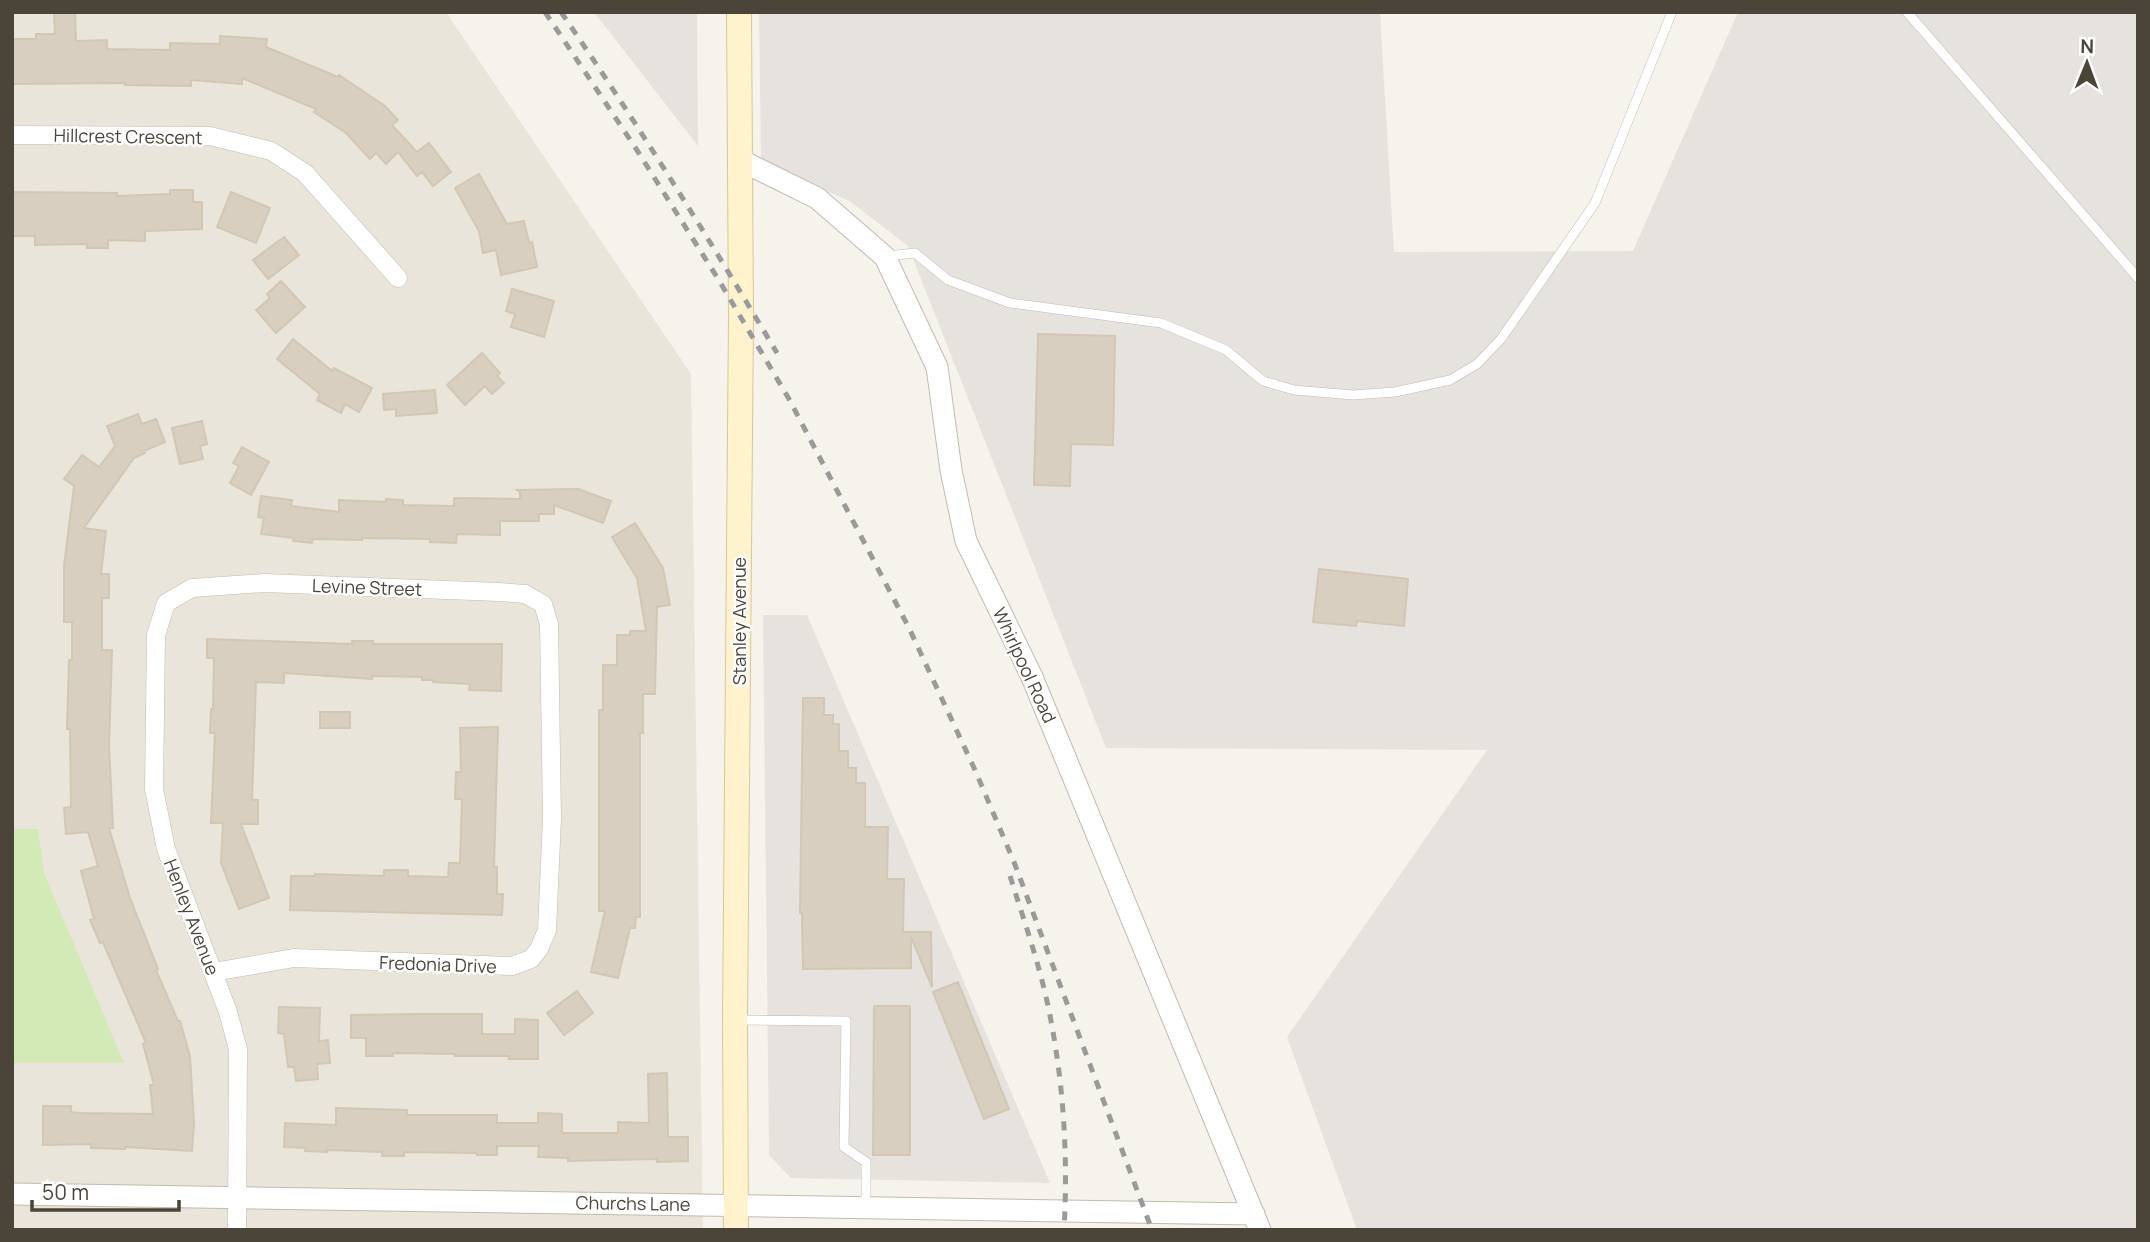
<svg xmlns="http://www.w3.org/2000/svg" width="2150" height="1242" viewBox="0 0 2150 1242" font-family="Manrope,sans-serif">
<style>
.residential{fill:#eae5da}
.industrial{fill:#e6e2dd}
.green{fill:#d2eab5}
.building{fill:#d8cfc1;stroke:#d3c7b4;stroke-width:2}
.lines{fill:none;stroke-linecap:round;stroke-linejoin:round}
.service-casing{stroke:#c2bbae;stroke-width:10}
.minor-casing{stroke:#c2bbae;stroke-width:19}
.tertiary-casing{stroke:#c2bbae;stroke-width:23}
.secondary-casing{stroke:#d6c79b;stroke-width:26}
.service{stroke:#fff;stroke-width:9}
.minor{stroke:#fff;stroke-width:18}
.tertiary{stroke:#fff;stroke-width:21}
.secondary{stroke:#fff3cd;stroke-width:24}
.rail{stroke:#9a9a9a;stroke-width:5;stroke-dasharray:9 9;stroke-linecap:butt}
.labels{text-anchor:middle;dominant-baseline:central;stroke-width:5;stroke-linejoin:round;paint-order:stroke}
.street-label{font-size:18px;fill:#4b4439;stroke:#fff}
</style>
<rect width="100%" height="100%" fill="#f6f3ec"/>
<!-- residential -->
<polygon class="residential" points="12,12 446,12 691,374 703,1230 12,1230"/>
<!-- industrial -->
<g class="industrial">
<polygon points="594,12 697,12 698,146"/>
<polygon points="759,12 1380,12 1394,252 1633,251 1738,12 2138,12 2138,1230 1357,1230 1287,1037 1487,750 1106,748 908,246 851,202 761,161"/>
<polygon points="763,615 807,615 1050,1183 791,1178 769,1155"/>
</g>
<!-- green -->
<polygon class="green" points="12,829 38,829 44,873 124,1063 12,1063"/>
<!-- building -->
<g class="building">
<polygon points="54,12 75,12 76,41 107,40 107,49 170,50 170,43 220,44 220,36 267,39 266,47 338,77 339,75 385,106 398,120 392,125 417,152 429,143 451,172 433,186 422,172 417,176 398,152 386,164 376,153 370,159 346,133 314,112 316,109 242,78 242,84 191,80 191,86 125,85 125,83 12,84 12,39 36,39 36,34 55,34"/>
<polygon points="479,174 507,224 524,221 529,243 532,242 537,267 501,275 496,250 483,253 479,231 455,188"/>
<polygon points="170,190 193,190 193,202 202,202 202,229 145,231 145,241 108,240 108,248 87,248 87,244 35,245 35,236 12,236 12,192 117,193 117,196 170,194"/>
<polygon points="231,192 270,208 256,243 217,227"/>
<polygon points="284,237 299,255 268,279 253,260"/>
<polygon points="281,281 305,307 276,333 256,310 270,298 267,294"/>
<polygon points="512,289 554,301 544,337 511,327 515,314 506,311"/>
<polygon points="1038,334 1115,336 1113,445 1071,444 1070,486 1034,485"/>
<polygon points="293,339 332,371 334,368 372,388 359,412 345,404 341,413 317,400 320,394 277,359"/>
<polygon points="482,353 500,373 497,376 504,383 492,394 485,386 465,405 447,385"/>
<polygon points="435,390 437,413 396,416 396,409 384,410 383,394"/>
<polygon points="138,414 142,424 156,419 165,442 144,451 145,453 134,458 84,528 106,531 101,574 109,574 109,598 102,598 102,650 112,650 109,745 113,828 109,828 130,898 158,969 156,970 178,1021 180,1021 190,1056 194,1123 192,1151 125,1147 125,1149 91,1148 91,1144 43,1145 43,1106 71,1106 71,1112 82,1113 153,1114 150,1085 154,1085 143,1044 146,1043 103,942 100,943 90,920 94,919 81,871 98,866 88,832 66,834 64,808 71,807 70,729 67,729 69,660 72,660 72,622 64,622 64,566 74,486 64,479 82,455 99,467 115,446 107,426"/>
<polygon points="202,421 207,444 200,446 203,459 180,464 172,428"/>
<polygon points="242,447 269,462 251,495 230,483 239,466 233,463"/>
<polygon points="578,489 611,501 603,523 554,505 554,514 539,514 539,521 500,521 500,535 457,534 456,543 430,542 430,539 362,538 362,540 313,539 312,543 293,541 294,538 261,534 264,518 258,517 261,496 292,500 291,506 339,512 339,500 386,502 386,499 403,500 403,505 454,506 454,498 520,499 520,492 517,490"/>
<polygon points="635,523 663,568 670,605 657,607 655,694 643,694 643,733 640,733 640,917 636,917 635,928 630,928 618,978 591,972 605,911 599,911 599,710 603,710 603,665 617,665 617,635 630,635 630,631 646,631 637,578 612,537"/>
<polygon points="1319,569 1408,579 1404,626 1357,621 1356,626 1313,622"/>
<polygon points="207,639 352,644 352,641 373,641 373,644 502,644 501,691 469,690 470,684 433,682 433,680 422,680 422,677 372,676 372,679 284,673 284,683 256,682 252,800 258,800 258,824 241,824 269,898 239,909 221,863 223,823 211,823 215,733 210,733 211,709 213,709 214,658 207,658"/>
<polygon points="803,698 824,698 824,715 833,715 833,724 839,724 839,751 848,751 848,768 856,768 856,783 865,783 865,827 888,827 887,879 904,879 903,932 931,932 932,987 911,937 911,968 803,969 802,913 800,913"/>
<rect x="320" y="712" width="30" height="16"/>
<polygon points="498,727 494,867 497,867 497,894 503,894 502,915 290,910 291,876 315,876 315,874 384,876 384,870 408,870 408,876 448,877 449,863 460,863 462,799 455,799 456,772 461,772 460,728"/>
<polygon points="958,982 1009,1109 984,1119 933,992"/>
<polygon points="577,991 593,1013 564,1035 547,1013"/>
<polygon points="874,1006 910,1006 910,1155 873,1155"/>
<polygon points="279,1007 320,1008 319,1041 328,1040 330,1063 317,1064 318,1079 296,1081 294,1067 288,1067 284,1034 278,1033"/>
<polygon points="416,1014 482,1014 482,1034 515,1034 515,1019 538,1020 538,1059 509,1059 509,1056 455,1056 455,1054 393,1053 393,1056 366,1056 366,1038 351,1038 351,1015"/>
<polygon points="667,1073 668,1137 688,1137 688,1161 657,1162 657,1159 568,1161 568,1158 538,1157 539,1146 497,1146 497,1155 477,1155 477,1153 404,1152 404,1156 382,1156 382,1152 327,1150 327,1152 305,1151 306,1148 284,1147 285,1123 336,1125 336,1108 407,1110 407,1115 497,1115 497,1123 538,1123 538,1113 562,1114 562,1133 618,1133 618,1122 649,1123 648,1074"/>
</g>
<g class="lines">
<defs>
<g id="service">
<polyline points="1907,12 2138,278"/>
<polyline points="887,256 915,253 948,280 1010,303 1161,323 1226,350 1263,381 1294,390 1353,395 1395,392 1450,380 1477,364 1501,339 1595,203 1672,12"/>
<polyline points="737,1020 846,1021 844,1147 866,1162 866,1207"/>
</g>
<g id="minor">
<polyline points="12,135 210,136 271,151 305,173 398,278"/>
<polyline points="214,972 294,958 512,966 531,959 539,949 547,930 552,819 549,624 543,604 525,594 499,592 264,583 192,588 166,603 156,635 154,789 166,849 228,1012 238,1049 237,1230"/>
</g>
<g id="tertiary">
<polyline points="740,160 817,198 885,257 937,367 951,470 966,541 1032,677 1260,1230"/>
<polyline points="12,1194 1254,1214"/>
</g>
<polyline id="secondary" points="736,1230 735,1020 741,317 739,12"/>
</defs>
<!-- service casing -->
<use href="#service" class="service-casing"/>
<!-- minor casing -->
<use href="#minor" class="minor-casing"/>
<!-- tertiary casing -->
<use href="#tertiary" class="tertiary-casing"/>
<!-- secondary casing -->
<use href="#secondary" class="secondary-casing"/>
<!-- service -->
<use href="#service" class="service"/>
<!-- minor -->
<use href="#minor" class="minor"/>
<!-- tertiary -->
<use href="#tertiary" class="tertiary"/>
<!-- secondary -->
<use href="#secondary" class="secondary"/>
<!-- rail -->
<g class="rail">
<polyline points="545,12 635,147 720,282 789,399 909,628 975,770 1014,862 1152,1230"/>
<path d="M561,12C637,123 708,237 777,353"/>
<path d="M1010,876C1025,924 1042,971 1051,1021C1064,1089 1068,1160 1064,1230"/>
</g>
</g>
<g class="labels">
<!-- street labels -->
<g class="street-label">
<text transform="translate(128 136) rotate(1)">Hillcrest Crescent</text>
<text transform="translate(367 587) rotate(2)">Levine Street</text>
<text transform="translate(739 621) rotate(-90)">Stanley Avenue</text>
<text transform="translate(1025 665) rotate(65)">Whirlpool Road</text>
<text transform="translate(192 917) rotate(69)">Henley Avenue</text>
<text transform="translate(438 964) rotate(2)">Fredonia Drive</text>
<text transform="translate(633 1203) rotate(1)">Churchs Lane</text>
</g>
</g>
<!-- border -->
<rect width="2150" height="1242" fill="none" stroke="#4b4439" stroke-width="28"/>
<!-- north arrow -->
<g transform="translate(2087 63) rotate(1)" stroke="#ffffff" stroke-width="5" paint-order="stroke">
<path d="M0-5L12 26L0 18L-12 26Z" fill="#4b4439"/>
<text y="-10" font-size="19" font-weight="bold" text-anchor="middle" fill="#4b4439">N</text>
</g>
<!-- scale -->
<path d="M32 1200v10h147v-10" fill="none" stroke="#4b4439" stroke-width="3.5"/>
<text x="42" y="1200" font-size="21" fill="#4b4439" stroke="#ffffff" stroke-width="5" paint-order="stroke">50 m</text>
</svg>
